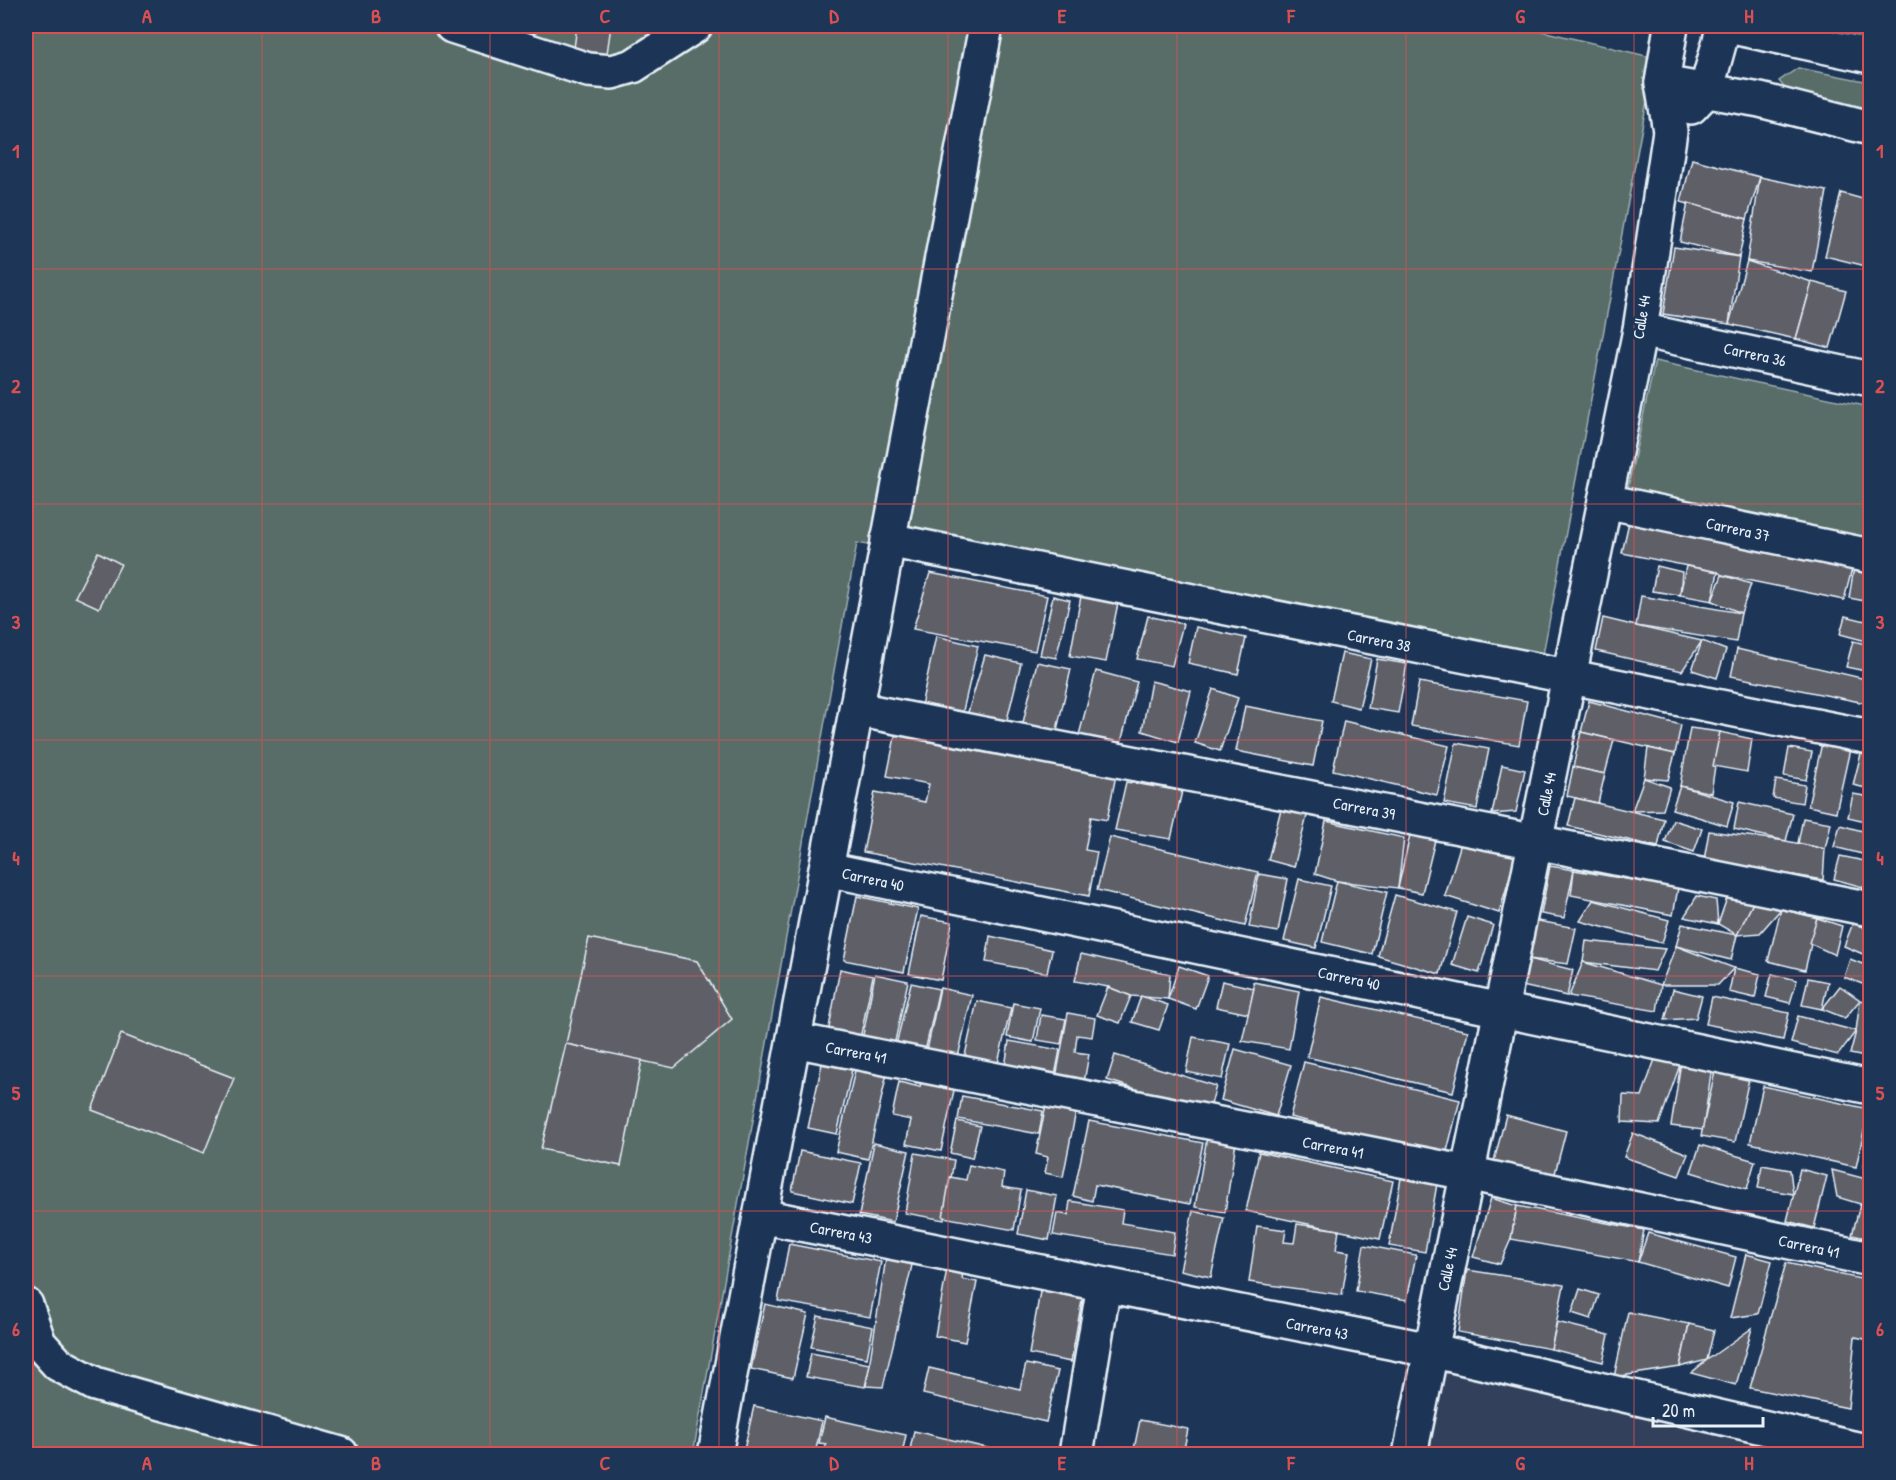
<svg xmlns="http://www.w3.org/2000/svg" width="1896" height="1480" viewBox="0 0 1896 1480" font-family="'Patrick Hand',sans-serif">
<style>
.built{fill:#30415c}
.green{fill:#586d68;stroke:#a0afb0;stroke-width:1.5}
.building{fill:#5e5e68;stroke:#e8f1f8;stroke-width:1.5}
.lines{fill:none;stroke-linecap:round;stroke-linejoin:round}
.minor-casing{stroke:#e8f1f8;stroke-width:38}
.minor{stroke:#1d3557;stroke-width:33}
.grid{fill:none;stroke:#da5052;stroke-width:1.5;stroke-opacity:0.55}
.labels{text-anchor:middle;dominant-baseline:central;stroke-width:5;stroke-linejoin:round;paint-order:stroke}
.street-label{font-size:16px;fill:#e8f1f8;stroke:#1d3557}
.neatline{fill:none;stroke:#da5052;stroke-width:2}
.grid-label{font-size:20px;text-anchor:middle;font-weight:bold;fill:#da5052}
</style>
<rect width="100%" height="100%" fill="#1d3557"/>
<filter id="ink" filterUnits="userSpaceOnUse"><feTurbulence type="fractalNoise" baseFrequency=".0167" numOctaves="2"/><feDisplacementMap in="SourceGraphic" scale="12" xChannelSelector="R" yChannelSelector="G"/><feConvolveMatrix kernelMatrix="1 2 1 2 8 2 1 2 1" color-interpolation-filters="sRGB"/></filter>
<g filter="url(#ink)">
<!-- built -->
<polygon class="built" points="1446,1370 1870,1454 1430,1454"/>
<!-- green -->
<g class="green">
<polygon points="26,26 1521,26 1655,58 1542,660 857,543 693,1454 26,1454"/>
<polygon points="1798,68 1870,82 1870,120 1795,101 1779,81"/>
<polygon points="1655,361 1870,407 1870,447 1864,476 1870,478 1870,541 1628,487"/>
</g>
<!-- building -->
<g class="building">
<polygon points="577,26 611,26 606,60 573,56"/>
<polygon points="1692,159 1760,177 1747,219 1681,202"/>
<polygon points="1760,177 1827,191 1812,272 1747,261"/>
<polygon points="1841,193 1870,201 1870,267 1825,256"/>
<polygon points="1688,203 1747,219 1739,257 1680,242"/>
<polygon points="1674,247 1739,257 1729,324 1663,314"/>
<polygon points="1747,261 1812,282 1796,339 1729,324"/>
<polygon points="1812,282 1846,291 1830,348 1796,339"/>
<polygon points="1629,522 1852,569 1844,600 1722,575 1718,572 1622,553"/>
<polygon points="98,552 121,564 99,608 75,597"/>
<polygon points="1855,562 1870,564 1870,602 1849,598"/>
<polygon points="1657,566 1682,572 1680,595 1652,591"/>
<polygon points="1686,566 1718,572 1712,601 1680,595"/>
<polygon points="930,573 1047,596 1035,651 913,629"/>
<polygon points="1722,575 1751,584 1741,613 1712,601"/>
<polygon points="1053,596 1070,600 1056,658 1040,655"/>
<polygon points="1081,596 1118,603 1106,662 1070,656"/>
<polygon points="1641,596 1741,613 1736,642 1636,626"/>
<polygon points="1148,616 1183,624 1172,666 1137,659"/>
<polygon points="1845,616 1870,622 1870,642 1840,634"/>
<polygon points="1603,618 1636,626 1702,641 1682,671 1596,651"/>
<polygon points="1196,627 1246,638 1238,674 1188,663"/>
<polygon points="936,636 978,646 962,715 921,706"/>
<polygon points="1702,641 1726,650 1717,678 1692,670"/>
<polygon points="1853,641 1870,645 1870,672 1846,667"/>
<polygon points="1737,649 1870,680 1870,704 1731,676"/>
<polygon points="1342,653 1371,659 1359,708 1331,701"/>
<polygon points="985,655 1021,663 1005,728 966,719"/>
<polygon points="1377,659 1407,664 1398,713 1368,708"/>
<polygon points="1037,662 1071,669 1054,743 1020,736"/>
<polygon points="1096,671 1137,682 1120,746 1079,735"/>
<polygon points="1151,681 1191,691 1178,742 1142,731"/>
<polygon points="1419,682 1527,701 1519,745 1411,726"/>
<polygon points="1213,689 1238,698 1220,751 1195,743"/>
<polygon points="1589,701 1681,725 1675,754 1581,732"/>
<polygon points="1245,706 1322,721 1313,766 1236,751"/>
<polygon points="1344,721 1449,746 1437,795 1333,770"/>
<polygon points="1690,728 1720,732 1711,793 1680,786"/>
<polygon points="896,732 1116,775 1107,820 1091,817 1085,850 1097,852 1089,896 863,852 875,792 925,802 929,784 887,776"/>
<polygon points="1581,732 1614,740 1605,774 1573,767"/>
<polygon points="1720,732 1752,739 1747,772 1713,766"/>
<polygon points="1456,743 1489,749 1477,809 1444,803"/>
<polygon points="1822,743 1850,749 1836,812 1808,806"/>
<polygon points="1648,748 1675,754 1668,780 1644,778"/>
<polygon points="1789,748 1812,752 1806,780 1784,776"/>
<polygon points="1862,750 1870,753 1870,789 1853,785"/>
<polygon points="1502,765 1525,770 1516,812 1492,814"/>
<polygon points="1573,767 1605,774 1598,803 1567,796"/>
<polygon points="1644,778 1670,787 1663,810 1632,811"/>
<polygon points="1776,780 1805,785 1802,803 1773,798"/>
<polygon points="1126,782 1182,791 1171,839 1115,830"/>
<polygon points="1680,786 1734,802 1727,826 1672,809"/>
<polygon points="1853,794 1870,797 1870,822 1848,817"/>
<polygon points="1575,798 1664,819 1658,847 1568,826"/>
<polygon points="1739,802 1793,814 1786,841 1734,829"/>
<polygon points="1282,805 1308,812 1294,867 1268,860"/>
<polygon points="1803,818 1831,823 1825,849 1798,843"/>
<polygon points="1673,820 1702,829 1694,852 1665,842"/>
<polygon points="1326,821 1404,838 1398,888 1337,881 1315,874"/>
<polygon points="1840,825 1870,833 1870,856 1834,847"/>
<polygon points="1412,826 1437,832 1422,893 1398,888"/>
<polygon points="1709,831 1786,841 1825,849 1823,880 1704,860"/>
<polygon points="1110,837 1258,872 1245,926 1097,890"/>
<polygon points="1462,840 1516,856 1499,913 1445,896"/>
<polygon points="1840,856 1870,862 1870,889 1834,879"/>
<polygon points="1550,866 1574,870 1564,918 1541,914"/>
<polygon points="1574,870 1678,888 1673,915 1571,895"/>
<polygon points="1259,874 1288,879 1278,932 1249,927"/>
<polygon points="1299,879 1331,886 1316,948 1284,941"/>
<polygon points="1337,881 1387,892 1372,954 1322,942"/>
<polygon points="1395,895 1457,912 1440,974 1378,956"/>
<polygon points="857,896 918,909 904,972 844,960"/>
<polygon points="1697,896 1716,900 1718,924 1684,917"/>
<polygon points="1727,898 1755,899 1737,935 1718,924"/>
<polygon points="1755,899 1781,909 1760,933 1737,935"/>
<polygon points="1593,900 1669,920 1662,943 1580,921"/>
<polygon points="1781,909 1817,918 1805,970 1768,961"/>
<polygon points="921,916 952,922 941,980 909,974"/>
<polygon points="1467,917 1493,925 1479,973 1452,965"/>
<polygon points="1817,918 1842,926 1835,955 1809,943"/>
<polygon points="1533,920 1576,928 1568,964 1529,959"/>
<polygon points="1853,923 1870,930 1870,957 1844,946"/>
<polygon points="1682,924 1737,935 1731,960 1676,946"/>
<polygon points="990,936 1052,950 1047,973 986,962"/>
<polygon points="589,938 697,961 732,1019 674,1068 566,1044"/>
<polygon points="1586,941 1665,949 1655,971 1583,962"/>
<polygon points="1676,946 1734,968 1718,985 1661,985"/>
<polygon points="1081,954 1170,974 1168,999 1131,996 1108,987 1075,981"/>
<polygon points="1529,959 1573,970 1567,996 1522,986"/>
<polygon points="1850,959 1870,967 1865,985 1844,977"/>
<polygon points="1583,962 1661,985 1657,1011 1569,996"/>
<polygon points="1179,966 1208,976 1196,1009 1168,999"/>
<polygon points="1734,968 1760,974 1755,998 1729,992"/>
<polygon points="840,969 873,976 860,1039 828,1033"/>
<polygon points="875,974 908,981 894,1046 862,1040"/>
<polygon points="1772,974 1797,980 1790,1003 1766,997"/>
<polygon points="1808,978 1828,982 1822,1009 1802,1005"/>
<polygon points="1222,981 1254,988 1249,1014 1216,1007"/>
<polygon points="1253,982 1299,991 1289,1049 1242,1041 1254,988"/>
<polygon points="911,983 939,989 924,1056 895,1049"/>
<polygon points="1840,986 1860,1000 1845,1018 1822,1009"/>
<polygon points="1108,987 1131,996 1120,1023 1097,1015"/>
<polygon points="940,988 972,995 956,1066 925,1060"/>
<polygon points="1673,989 1702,996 1696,1018 1665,1020"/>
<polygon points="1141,996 1168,1005 1159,1030 1132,1022"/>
<polygon points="1321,997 1468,1031 1453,1092 1307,1057"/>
<polygon points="1712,997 1789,1013 1783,1040 1706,1024"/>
<polygon points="1860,1000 1870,1002 1870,1058 1850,1054 1856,1031"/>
<polygon points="977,1001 1011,1008 997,1067 964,1060"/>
<polygon points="1013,1003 1040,1008 1033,1042 1007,1037"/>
<polygon points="1068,1013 1095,1018 1092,1037 1077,1035 1075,1052 1089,1054 1083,1088 1055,1083"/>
<polygon points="1041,1015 1066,1019 1061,1044 1037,1040"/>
<polygon points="1798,1016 1856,1031 1838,1055 1791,1043"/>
<polygon points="121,1034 234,1078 204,1153 92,1110"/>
<polygon points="1193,1037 1230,1044 1222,1079 1186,1072"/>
<polygon points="1009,1041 1060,1050 1055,1076 1005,1067"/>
<polygon points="566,1044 642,1060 621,1166 541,1149"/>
<polygon points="1235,1049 1291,1065 1276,1116 1221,1100"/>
<polygon points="1115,1055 1216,1086 1209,1112 1107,1080"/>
<polygon points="1655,1059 1681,1062 1659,1124 1622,1122 1623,1095 1642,1096"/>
<polygon points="1304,1062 1460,1100 1446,1155 1290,1117"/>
<polygon points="1681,1062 1712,1066 1703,1130 1671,1126"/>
<polygon points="822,1064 852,1070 837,1134 808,1128"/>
<polygon points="856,1066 887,1073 868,1159 836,1152"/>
<polygon points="1715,1071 1749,1079 1735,1142 1701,1136"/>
<polygon points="922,1074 956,1081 941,1151 906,1144 911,1120 892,1116 899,1082 920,1087"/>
<polygon points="1763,1086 1869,1109 1856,1167 1750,1143"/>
<polygon points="962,1096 1043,1111 1039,1134 958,1119"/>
<polygon points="1047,1100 1077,1106 1063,1177 1045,1173 1048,1157 1036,1154"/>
<polygon points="1506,1115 1566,1131 1554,1177 1494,1161"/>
<polygon points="957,1121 980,1126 972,1158 950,1153"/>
<polygon points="1089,1121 1203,1143 1190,1204 1095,1185 1092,1201 1073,1196"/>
<polygon points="1633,1133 1688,1154 1679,1176 1624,1157"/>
<polygon points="1207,1137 1236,1142 1225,1212 1195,1207"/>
<polygon points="874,1143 909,1151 893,1222 859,1215"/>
<polygon points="1870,1143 1870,1169 1863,1167"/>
<polygon points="1700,1145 1755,1161 1747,1189 1691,1172"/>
<polygon points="800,1151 861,1163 852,1204 792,1191"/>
<polygon points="1259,1152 1393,1181 1380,1239 1246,1211"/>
<polygon points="915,1153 954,1160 944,1220 905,1213"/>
<polygon points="969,1165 1004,1172 1002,1187 1021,1190 1014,1230 943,1217 950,1177 966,1180"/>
<polygon points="1762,1165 1790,1170 1793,1194 1758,1188"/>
<polygon points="1800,1169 1827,1176 1814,1228 1787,1221"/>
<polygon points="1832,1170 1870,1180 1870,1207 1837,1197"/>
<polygon points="1401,1178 1437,1184 1425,1252 1389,1246"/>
<polygon points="1026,1190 1057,1196 1049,1240 1018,1234"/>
<polygon points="1491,1198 1517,1206 1511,1239 1500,1264 1473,1257"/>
<polygon points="1070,1201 1123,1210 1121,1223 1175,1232 1172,1254 1053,1235 1057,1213 1068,1215"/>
<polygon points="1860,1205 1870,1207 1870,1239 1852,1235"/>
<polygon points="1517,1206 1644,1230 1638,1262 1511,1239"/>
<polygon points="1193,1211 1224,1218 1211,1277 1180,1270"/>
<polygon points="1297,1224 1339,1230 1336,1250 1349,1252 1342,1295 1249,1282 1257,1226 1286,1230 1284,1242 1294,1243"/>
<polygon points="1648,1233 1736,1257 1728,1288 1638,1262"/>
<polygon points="789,1244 881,1262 870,1317 778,1301"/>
<polygon points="1364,1245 1416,1255 1407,1300 1356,1291"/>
<polygon points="1746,1254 1772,1261 1758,1314 1730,1318"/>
<polygon points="886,1258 913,1261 883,1387 866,1386"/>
<polygon points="948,1263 964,1266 962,1279 977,1282 965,1342 935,1336"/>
<polygon points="1786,1263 1870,1281 1870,1340 1855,1337 1848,1408 1750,1388"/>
<polygon points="1467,1270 1564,1285 1551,1349 1458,1332"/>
<polygon points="1041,1286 1083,1294 1071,1362 1029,1354"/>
<polygon points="1580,1289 1599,1295 1591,1319 1572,1313"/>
<polygon points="765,1304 808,1314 793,1378 751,1369"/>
<polygon points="1628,1312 1689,1324 1680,1367 1614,1377"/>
<polygon points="818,1316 873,1327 867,1358 811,1347"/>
<polygon points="1557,1322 1609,1335 1603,1362 1551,1349"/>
<polygon points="1689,1324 1714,1330 1707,1360 1680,1367"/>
<polygon points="1752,1328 1736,1385 1691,1373 1707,1360"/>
<polygon points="811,1353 870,1364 865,1387 806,1377"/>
<polygon points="1026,1364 1058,1371 1046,1422 923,1394 929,1368 1020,1389"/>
<polygon points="754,1406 822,1421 815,1454 743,1454"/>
<polygon points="825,1417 906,1435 902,1454 824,1454 826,1444 819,1443"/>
<polygon points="1140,1420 1188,1429 1183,1454 1133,1454"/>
<polygon points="914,1431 1013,1454 909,1454"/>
</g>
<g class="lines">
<defs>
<g id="minor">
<polyline points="452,26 588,70 612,72 633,66 695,26"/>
<polyline points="1728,26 1870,56"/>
<polyline points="1662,83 1760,100 1870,128"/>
<polyline points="1691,107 1706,91 1724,26"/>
<polyline points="1640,330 1870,379"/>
<polyline points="1605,501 1870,556"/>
<polyline points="888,540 1870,737"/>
<polyline points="856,709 1536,842 1870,909"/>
<polyline points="826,869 1870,1087"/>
<polyline points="794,1040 1467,1173 1870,1259"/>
<polyline points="761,1216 1430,1350 1870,1452"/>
<polyline points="26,1305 39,1343 58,1364 95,1384 341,1454"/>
<polyline points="715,1454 986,26"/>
<polyline points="1076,1454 1104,1285"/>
<polyline points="1410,1454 1640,330 1670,131 1662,83 1671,26"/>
</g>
</defs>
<!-- minor casing -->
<use href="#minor" class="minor-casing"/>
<!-- minor -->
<use href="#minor" class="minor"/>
</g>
</g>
<!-- grid -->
<path class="grid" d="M262,26V1454M490,26V1454M719,26V1454M948,26V1454M1177,26V1454M1406,26V1454M1634,26V1454M26,269H1870M26,504H1870M26,740H1870M26,976H1870M26,1211H1870"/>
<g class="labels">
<!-- street labels -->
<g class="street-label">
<text transform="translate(1641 317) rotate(-81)">Calle 44</text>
<text transform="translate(1755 354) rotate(12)">Carrera 36</text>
<text transform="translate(1738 529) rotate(12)">Carrera 37</text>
<text transform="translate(1379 640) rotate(11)">Carrera 38</text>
<text transform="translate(1546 794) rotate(-79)">Calle 44</text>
<text transform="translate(1364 808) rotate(11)">Carrera 39</text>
<text transform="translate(873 879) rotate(12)">Carrera 40</text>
<text transform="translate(1349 978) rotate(12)">Carrera 40</text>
<text transform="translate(856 1052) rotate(11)">Carrera 41</text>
<text transform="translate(1333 1147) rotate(11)">Carrera 41</text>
<text transform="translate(841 1232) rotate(11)">Carrera 43</text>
<text transform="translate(1809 1246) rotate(12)">Carrera 41</text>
<text transform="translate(1447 1269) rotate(-78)">Calle 44</text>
<text transform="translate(1317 1328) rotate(11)">Carrera 43</text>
</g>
</g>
<!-- margin -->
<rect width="1896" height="1480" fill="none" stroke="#1d3557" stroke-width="66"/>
<!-- scale -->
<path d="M1653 1417v9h110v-9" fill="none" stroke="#e8f1f8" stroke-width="3"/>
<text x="1662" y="1417" font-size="18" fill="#e8f1f8" stroke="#1d3557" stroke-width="4.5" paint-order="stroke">20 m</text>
<rect x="33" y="33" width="1830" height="1414" class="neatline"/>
<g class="grid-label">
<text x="147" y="23">A</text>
<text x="376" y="23">B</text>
<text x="605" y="23">C</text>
<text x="834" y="23">D</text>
<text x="1062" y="23">E</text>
<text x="1291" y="23">F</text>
<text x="1520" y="23">G</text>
<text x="1749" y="23">H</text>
<text x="16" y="158">1</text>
<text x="1880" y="158">1</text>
<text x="16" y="393">2</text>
<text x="1880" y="393">2</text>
<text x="16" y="629">3</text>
<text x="1880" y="629">3</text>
<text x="16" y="865">4</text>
<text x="1880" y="865">4</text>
<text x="16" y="1100">5</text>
<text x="1880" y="1100">5</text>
<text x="16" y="1336">6</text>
<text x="1880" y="1336">6</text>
<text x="147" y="1470">A</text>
<text x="376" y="1470">B</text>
<text x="605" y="1470">C</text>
<text x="834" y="1470">D</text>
<text x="1062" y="1470">E</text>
<text x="1291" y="1470">F</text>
<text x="1520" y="1470">G</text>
<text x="1749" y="1470">H</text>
</g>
</svg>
